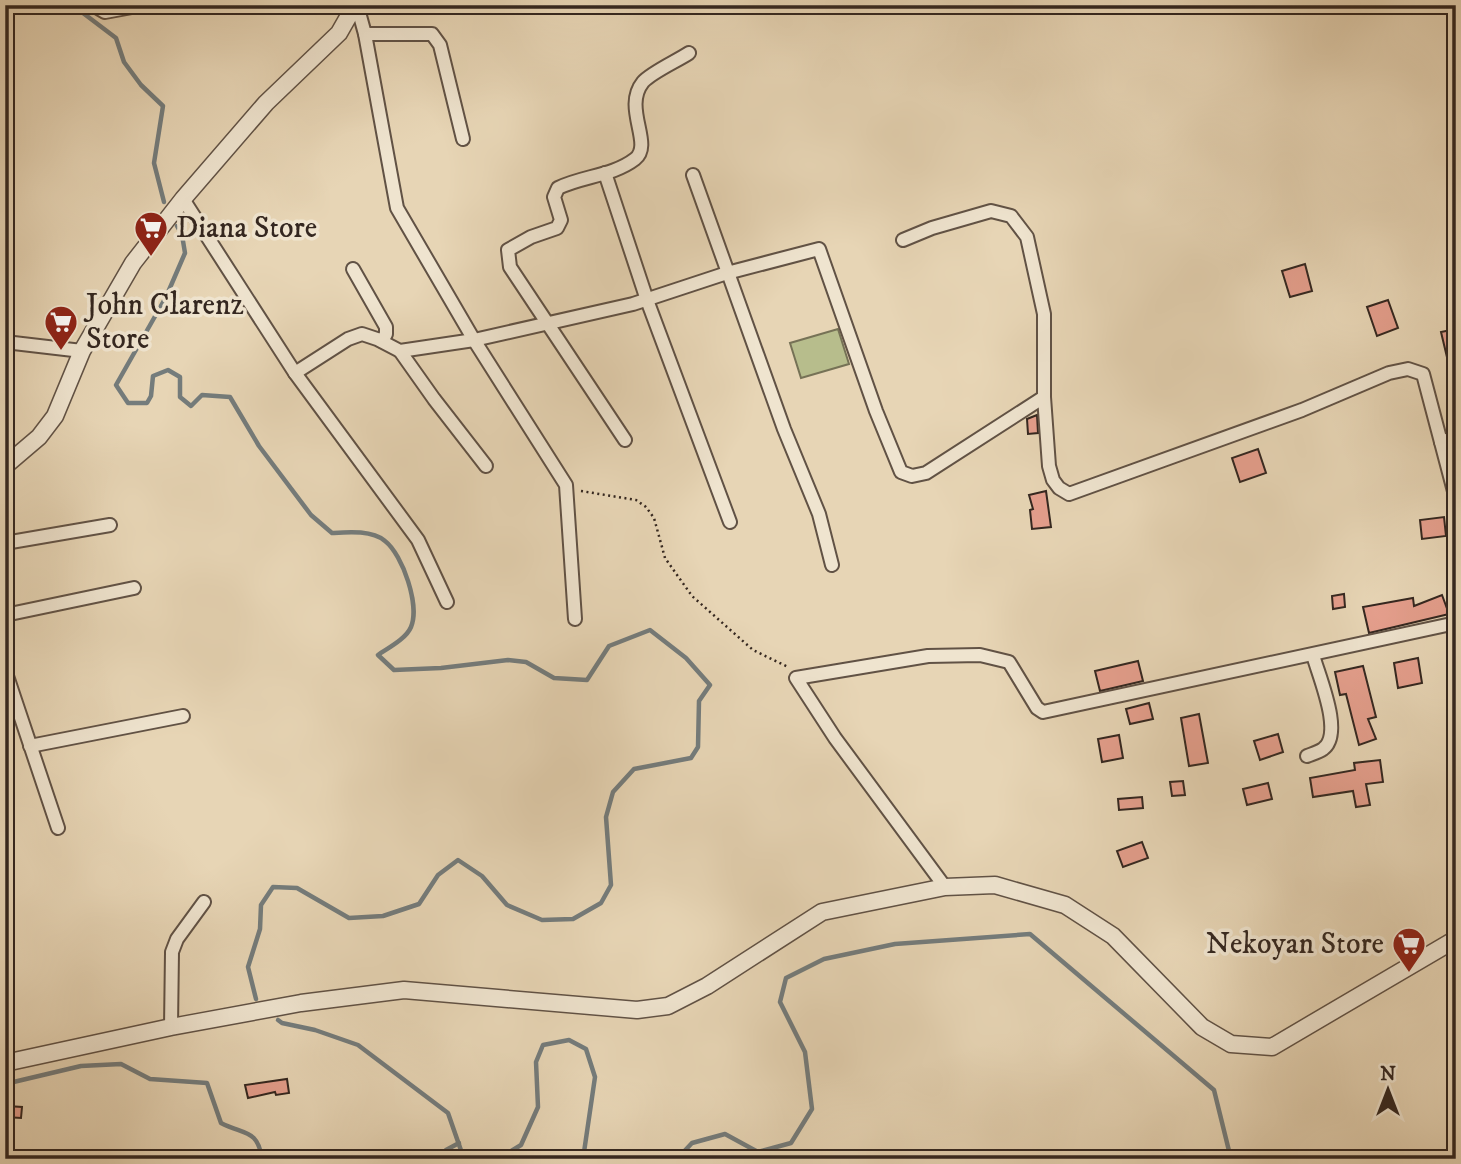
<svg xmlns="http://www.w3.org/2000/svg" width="1461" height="1164" viewBox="0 0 1461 1164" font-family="'IM FELL DW Pica',serif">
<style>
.pitch{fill:#b7bd8c;stroke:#767256;stroke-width:2}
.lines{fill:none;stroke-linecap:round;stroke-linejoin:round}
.stream{stroke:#747c7c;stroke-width:4.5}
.building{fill:#e59f8d;stroke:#342720;stroke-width:2}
.minor-casing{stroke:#615245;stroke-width:16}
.tertiary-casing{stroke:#615245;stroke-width:19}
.path{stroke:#342720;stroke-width:2.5;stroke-dasharray:2 3.5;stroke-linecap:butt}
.minor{stroke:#efe4cf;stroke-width:12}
.tertiary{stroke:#efe4cf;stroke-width:16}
.labels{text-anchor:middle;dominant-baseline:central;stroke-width:7;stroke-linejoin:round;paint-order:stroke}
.poi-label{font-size:30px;fill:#342720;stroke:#efe4cf;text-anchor:start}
</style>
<rect width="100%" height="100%" fill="#e7d5b5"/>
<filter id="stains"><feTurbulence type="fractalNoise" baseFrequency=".00286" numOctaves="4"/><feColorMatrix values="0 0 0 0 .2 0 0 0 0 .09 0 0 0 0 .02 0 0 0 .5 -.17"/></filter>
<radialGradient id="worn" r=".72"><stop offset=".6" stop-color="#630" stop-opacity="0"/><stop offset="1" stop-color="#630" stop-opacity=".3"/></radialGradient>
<!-- pitch -->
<polygon class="pitch" points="838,329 849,364 801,378 790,343"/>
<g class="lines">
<!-- stream -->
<g class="stream">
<polyline points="55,5 83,13 116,38 124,62 141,85 163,106 154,163 164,202"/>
<path d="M177,226L182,235L185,253L166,297L116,385L128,403H147L151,396L153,376L168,370L180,377V397L191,406L202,395L230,397L259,446L311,515L332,533C348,532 372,530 385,541C403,555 420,606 411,627C406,639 388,648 378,655L394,670L441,668L508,660L526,662L554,678L587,680L609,646L650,630L686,658L710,685L699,701L698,747L691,758L634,769L613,792L606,817L611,885L601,903L573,919L542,920L507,905L482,876L458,860L438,875L419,904L383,916L349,918L297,888L273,887L261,905L260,929L248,967L256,999"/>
<polyline points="278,1020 282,1023 315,1030 358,1045 448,1113 464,1159"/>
<path d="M5,1084L81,1066L121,1064L150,1079L207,1083L221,1123C244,1135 258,1129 262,1159"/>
<polyline points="442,1159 446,1150 459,1143"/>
<polyline points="498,1159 521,1145 538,1107 536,1062 543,1045 569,1040 586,1049 595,1077 583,1159"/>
<polyline points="677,1159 692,1143 725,1134 758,1152 791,1143 812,1109 805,1052 780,1002 786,978 824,959 895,944 1030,934 1214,1090 1231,1159"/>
</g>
</g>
<!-- building -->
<g class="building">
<polygon points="1305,264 1312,291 1290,297 1282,271"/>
<polygon points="1388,300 1398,328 1377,336 1367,307"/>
<polygon points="1456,329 1456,373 1451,374 1441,332"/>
<polygon points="1037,415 1038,433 1028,434 1027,419"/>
<polygon points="1258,449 1266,473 1240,482 1232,458"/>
<polygon points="1046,491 1051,527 1032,529 1030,510 1033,509 1029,495"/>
<polygon points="1444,517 1446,536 1422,539 1420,520"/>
<polygon points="1344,594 1345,607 1333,609 1332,596"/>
<polygon points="1442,595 1449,614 1369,633 1363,607 1413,598 1414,606"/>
<polygon points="1418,658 1422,683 1398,688 1394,663"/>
<polygon points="1138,661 1143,681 1100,691 1095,671"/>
<polygon points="1363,666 1376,717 1368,719 1376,739 1359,745 1346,694 1340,695 1335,672"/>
<polygon points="1149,703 1153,719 1130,724 1126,709"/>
<polygon points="1199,714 1208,763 1189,766 1181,718"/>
<polygon points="1278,734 1283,752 1260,760 1254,741"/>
<polygon points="1119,735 1123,758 1102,762 1098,739"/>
<polygon points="1380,760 1383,782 1366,784 1370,805 1356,807 1353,791 1313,797 1310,778 1355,770 1354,763"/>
<polygon points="1183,781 1185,795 1172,796 1170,782"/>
<polygon points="1268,783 1272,799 1247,805 1243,789"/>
<polygon points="1142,797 1143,808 1119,810 1118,799"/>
<polygon points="1142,842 1148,858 1123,867 1117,851"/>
<polygon points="287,1079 289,1093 276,1095 275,1092 248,1098 245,1085"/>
<polygon points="7,1106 22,1107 21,1118 6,1117"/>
</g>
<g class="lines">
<defs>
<g id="minor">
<polyline points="93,5 105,12 143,5"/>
<polyline points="357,5 365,34 397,208 474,340 566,485 575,619"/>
<polyline points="365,34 432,34 440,45 463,139"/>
<polyline points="605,173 647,300 730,522"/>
<polyline points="693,175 784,429 819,514 832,565"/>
<polyline points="183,199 295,373 418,540 447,602"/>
<polyline points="903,240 932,228 991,211 1011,216 1027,237 1044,314 1044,397 1049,466 1053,480 1059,488 1069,494 1302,410 1389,373 1408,369 1423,374 1456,499"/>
<polyline points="353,269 386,327 386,334 382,341"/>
<polyline points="5,342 82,351"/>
<polyline points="400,351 434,399 486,466"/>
<polyline points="295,373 348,339 362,334 377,339 400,351 474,340 633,304 727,273 819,249 876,411 901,472 912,476 926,473 1044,397"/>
<path d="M625,440L510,267L508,250L531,237L557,228L561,220L554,197L558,188C582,176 613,176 635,159C654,144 622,108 643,82C652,72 677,61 689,53"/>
<polyline points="1441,442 1456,437"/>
<polyline points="5,543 110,525"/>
<polyline points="5,615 134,588"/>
<polyline points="5,670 58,828"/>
<polyline points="30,746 183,716"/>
<path d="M1307,756C1312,754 1319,752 1323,749C1344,734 1319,677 1313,655"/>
<polyline points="945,887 835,738 796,678 928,656 980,655 1009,662 1037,708 1043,712 1456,623"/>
<polyline points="171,1027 172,952 177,939 204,902"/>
</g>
<g id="tertiary">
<polyline points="5,466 39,437 55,416 82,351 133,263 183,199 266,103 339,33 355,5"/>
<polyline points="5,1063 171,1027 301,1003 404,990 637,1010 668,1006 707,986 822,912 945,887 995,885 1065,905 1113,936 1202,1027 1231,1044 1272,1047 1456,939"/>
</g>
</defs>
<!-- minor casing -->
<use href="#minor" class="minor-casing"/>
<!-- tertiary casing -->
<use href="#tertiary" class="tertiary-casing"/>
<!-- path -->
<polyline class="path" points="581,491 636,500 646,507 654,518 665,558 692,596 753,650 788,667"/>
<!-- minor -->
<use href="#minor" class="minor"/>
<!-- tertiary -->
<use href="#tertiary" class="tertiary"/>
</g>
<!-- icons -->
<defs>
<symbol id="supermarket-pin" viewBox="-11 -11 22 30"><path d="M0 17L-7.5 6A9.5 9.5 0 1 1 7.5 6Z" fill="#8f2418" stroke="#efe4cf"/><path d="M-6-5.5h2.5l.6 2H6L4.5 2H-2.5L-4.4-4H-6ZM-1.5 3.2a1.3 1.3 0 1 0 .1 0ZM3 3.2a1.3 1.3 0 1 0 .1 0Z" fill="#fff"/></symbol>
</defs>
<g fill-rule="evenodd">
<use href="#supermarket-pin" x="132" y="209" width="38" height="52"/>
<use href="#supermarket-pin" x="42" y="303" width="38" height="52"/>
<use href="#supermarket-pin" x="1390" y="925" width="38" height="52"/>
</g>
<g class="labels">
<!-- poi labels -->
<g class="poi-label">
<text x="176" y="228">Diana Store</text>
<text x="86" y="305">John Clarenz<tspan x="86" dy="34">Store</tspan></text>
<text x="1384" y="944" text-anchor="end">Nekoyan Store</text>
</g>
</g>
<!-- margin -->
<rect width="1461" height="1164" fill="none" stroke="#e7d5b5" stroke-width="28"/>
<rect x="7" y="7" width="1447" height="1150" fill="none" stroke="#342720" stroke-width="3.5"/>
<rect x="14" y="14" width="1433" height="1136" fill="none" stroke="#342720" stroke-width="2"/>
<!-- north arrow -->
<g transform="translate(1388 1090)" stroke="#efe4cf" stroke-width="5" paint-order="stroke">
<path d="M0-5L12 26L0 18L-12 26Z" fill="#342720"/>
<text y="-10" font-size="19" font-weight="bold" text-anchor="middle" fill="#342720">N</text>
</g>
<rect width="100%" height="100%" filter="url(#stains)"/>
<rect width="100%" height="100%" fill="url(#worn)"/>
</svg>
